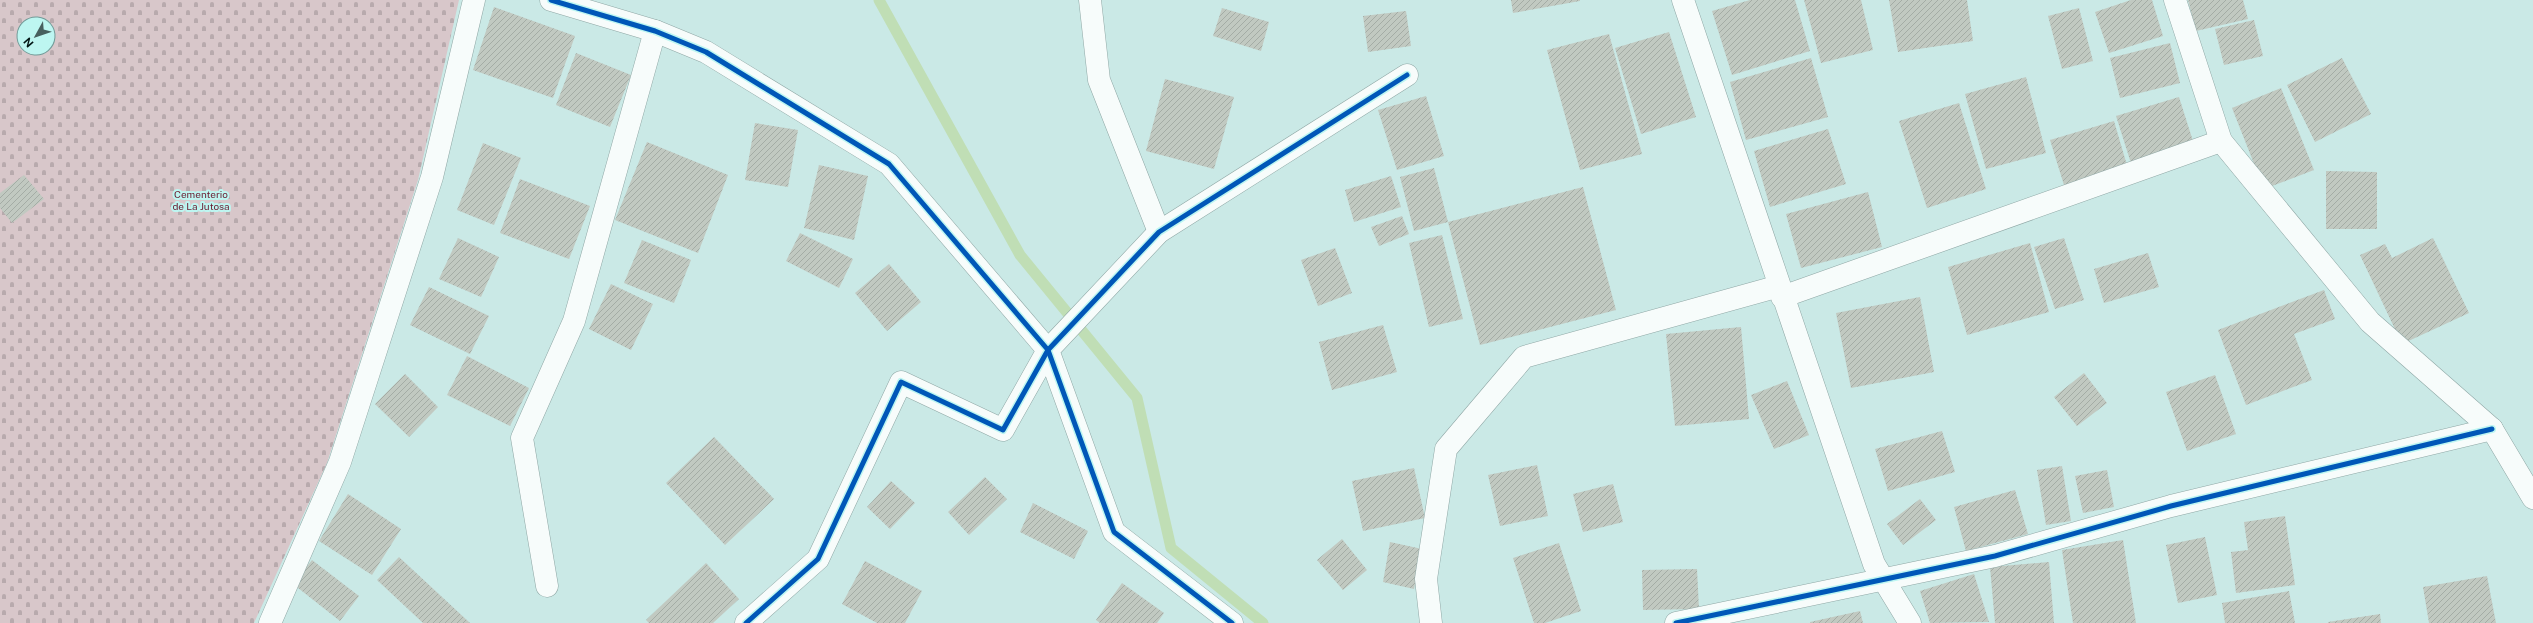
<svg xmlns="http://www.w3.org/2000/svg" width="2533" height="623" viewBox="0 0 2533 623" font-family="'Public Sans',sans-serif">
<style>
.cemetery{fill:url(#cemetery-stones);fill-rule:evenodd}
.lines{fill:none;stroke-linecap:round;stroke-linejoin:round}
.stream{stroke:#c0deb5;stroke-width:11}
.building{fill:url(#building-hatch)}
.minor-casing{stroke:#8fa7a5;stroke-width:23}
.minor{stroke:#f7fcfb;stroke-width:22}
.cycleway-casing{stroke:#bdf6f1;stroke-width:8}
.cycleway{stroke:#0057b8;stroke-width:5}
.labels{text-anchor:middle;dominant-baseline:central;stroke-width:4;stroke-linejoin:round;paint-order:stroke}
.park-label{font-size:10px;fill:#6b1c30;stroke:#bdf6f1}
</style>
<defs>
<pattern id="cemetery-stones" width="16" height="16" patternUnits="userSpaceOnUse"><rect width="16" height="16" fill="#d8c7ca"/><path d="M2 7V4a2 2 0 0 1 4 0v3zM10 15v-3a2 2 0 0 1 4 0v3z" fill="#b8aaad"/></pattern>
<pattern id="building-hatch" width="6" height="6" patternUnits="userSpaceOnUse"><rect width="6" height="6" fill="#c1c9c1"/><path d="M-1 1l2-2M0 6l6-6M5 7l2-2" fill="none" stroke="#a4aca5"/></pattern>
</defs>
<rect width="100%" height="100%" fill="#cae9e6"/>
<!-- cemetery -->
<path class="cemetery" d="M0,0H459L418,180L327,463L254,623H0ZM24,24H48V48H24Z"/>
<g class="lines">
<!-- stream -->
<polyline class="stream" points="879,0 1020,255 1137,398 1171,548 1263,623"/>
</g>
<!-- building -->
<g class="building">
<polygon points="1511,0 1580,0 1580,1 1513,13"/>
<polygon points="1750,0 1795,0 1810,51 1732,75 1712,11"/>
<polygon points="1804,0 1861,0 1873,50 1821,63"/>
<polygon points="1889,0 1967,0 1973,41 1898,52"/>
<polygon points="2131,0 2152,0 2163,36 2109,53 2095,12"/>
<polygon points="2188,0 2243,0 2248,19 2196,31"/>
<polygon points="494,7 575,36 553,98 473,70"/>
<polygon points="1222,8 1269,22 1261,51 1213,36"/>
<polygon points="2079,8 2093,61 2062,69 2048,16"/>
<polygon points="1406,11 1411,46 1368,52 1363,16"/>
<polygon points="2254,20 2263,56 2224,65 2215,29"/>
<polygon points="1669,32 1696,117 1641,134 1615,48"/>
<polygon points="1609,34 1642,154 1580,170 1547,50"/>
<polygon points="2170,43 2180,83 2120,98 2110,58"/>
<polygon points="576,53 631,75 610,127 556,105"/>
<polygon points="1811,58 1828,117 1746,140 1730,82"/>
<polygon points="2342,58 2371,114 2315,142 2287,85"/>
<polygon points="2026,77 2046,153 1986,169 1965,94"/>
<polygon points="1165,79 1234,97 1214,169 1146,151"/>
<polygon points="2281,88 2314,170 2264,189 2232,108"/>
<polygon points="1426,96 1444,156 1397,170 1378,110"/>
<polygon points="2179,97 2199,160 2136,179 2116,116"/>
<polygon points="1959,103 1986,189 1927,208 1899,121"/>
<polygon points="2114,121 2131,179 2068,198 2050,140"/>
<polygon points="755,123 798,130 788,187 745,180"/>
<polygon points="1828,129 1846,184 1770,207 1754,151"/>
<polygon points="647,142 728,175 698,253 615,220"/>
<polygon points="483,143 521,158 494,225 457,210"/>
<polygon points="819,165 868,176 854,240 804,228"/>
<polygon points="1434,168 1448,222 1414,231 1400,177"/>
<polygon points="2326,171 2377,172 2377,229 2326,229"/>
<polygon points="24,175 44,199 12,223 0,208 0,193"/>
<polygon points="1391,176 1401,207 1354,222 1345,190"/>
<polygon points="520,179 590,206 569,259 500,233"/>
<polygon points="1583,187 1616,310 1480,345 1448,222"/>
<polygon points="1868,192 1882,247 1801,268 1786,214"/>
<polygon points="1402,216 1409,234 1379,246 1371,227"/>
<polygon points="800,233 853,259 839,288 786,261"/>
<polygon points="1442,235 1463,319 1429,327 1409,243"/>
<polygon points="458,238 499,257 481,297 439,279"/>
<polygon points="2064,238 2084,300 2055,309 2034,247"/>
<polygon points="2433,238 2469,313 2402,344 2360,255 2385,244 2392,258"/>
<polygon points="642,240 691,260 674,303 624,283"/>
<polygon points="2030,243 2049,312 1967,335 1948,267"/>
<polygon points="1335,248 1352,293 1318,306 1301,260"/>
<polygon points="2148,253 2159,287 2104,303 2094,269"/>
<polygon points="889,264 921,302 887,331 855,293"/>
<polygon points="611,284 653,304 631,350 589,329"/>
<polygon points="429,287 489,316 470,354 410,325"/>
<polygon points="2324,290 2335,319 2294,334 2312,380 2246,405 2218,330"/>
<polygon points="1920,297 1934,372 1851,388 1836,313"/>
<polygon points="1383,325 1397,372 1332,390 1319,342"/>
<polygon points="1741,327 1749,419 1675,426 1666,334"/>
<polygon points="467,356 529,388 510,426 447,395"/>
<polygon points="2084,373 2107,403 2077,426 2054,397"/>
<polygon points="405,374 438,407 409,437 375,404"/>
<polygon points="2215,375 2236,434 2187,451 2166,392"/>
<polygon points="1787,381 1809,435 1774,449 1751,395"/>
<polygon points="1942,431 1955,472 1888,491 1875,449"/>
<polygon points="714,437 774,499 725,545 666,483"/>
<polygon points="1537,465 1548,516 1500,526 1488,475"/>
<polygon points="2062,466 2071,521 2046,525 2037,470"/>
<polygon points="1414,468 1425,518 1363,531 1352,481"/>
<polygon points="2107,470 2114,507 2083,513 2075,476"/>
<polygon points="985,477 1007,499 969,535 948,512"/>
<polygon points="891,481 915,503 890,529 867,507"/>
<polygon points="1613,484 1623,522 1583,532 1573,494"/>
<polygon points="2015,490 2028,534 1966,551 1954,507"/>
<polygon points="348,494 401,529 372,575 319,541"/>
<polygon points="1920,499 1936,520 1903,545 1887,524"/>
<polygon points="1033,503 1088,531 1074,559 1020,532"/>
<polygon points="2285,516 2295,585 2236,593 2231,552 2248,550 2244,522"/>
<polygon points="2205,537 2217,595 2178,603 2166,545"/>
<polygon points="1342,539 1367,570 1343,590 1317,560"/>
<polygon points="2123,540 2136,623 2073,623 2062,550"/>
<polygon points="1390,542 1422,549 1414,589 1383,582"/>
<polygon points="1559,543 1581,611 1545,623 1534,623 1513,558"/>
<polygon points="399,557 470,623 423,623 377,580"/>
<polygon points="312,560 359,596 340,621 293,584"/>
<polygon points="865,561 922,591 905,623 877,623 842,604"/>
<polygon points="2049,562 2054,623 1995,623 1990,567"/>
<polygon points="706,563 739,599 713,623 649,623 646,620"/>
<polygon points="1697,569 1699,609 1643,610 1642,570"/>
<polygon points="1974,574 1989,622 1930,623 1920,591"/>
<polygon points="2487,576 2496,623 2429,623 2423,587"/>
<polygon points="1122,583 1164,613 1157,623 1100,623 1096,620"/>
<polygon points="2289,591 2295,623 2225,623 2222,603"/>
<polygon points="1860,611 1863,623 1810,623 1810,622"/>
<polygon points="2380,614 2381,623 2328,623 2328,622"/>
</g>
<g class="lines">
<defs>
<g id="minor">
<polyline points="551,0 655,31 706,52 889,164 1048,350 1003,430 901,382 818,559 746,623"/>
<polyline points="1090,0 1099,80 1159,232"/>
<polyline points="1683,0 1874,564 1910,623"/>
<polyline points="2175,0 2221,141 2370,322 2492,429 2533,498"/>
<polyline points="1782,297 2221,141"/>
<polyline points="547,586 522,438 574,321 655,31"/>
<polyline points="270,623 340,462 432,177 474,0"/>
<polyline points="1232,623 1114,532 1048,350 1159,232 1407,75"/>
<polyline points="1431,623 1426,579 1446,449 1524,357 1779,286"/>
<polyline points="1676,623 1995,556 2171,506 2492,429"/>
</g>
</defs>
<!-- minor casing -->
<use href="#minor" class="minor-casing"/>
<!-- minor -->
<use href="#minor" class="minor"/>
<defs>
<g id="cycleway">
<polyline points="551,0 655,31 706,52 889,164 1048,350 1003,430 901,382 818,559 746,623"/>
<polyline points="1232,623 1114,532 1048,350 1159,232 1407,75"/>
<polyline points="1676,623 1995,556 2171,506 2492,429"/>
</g>
</defs>
<!-- cycleway casing -->
<use href="#cycleway" class="cycleway-casing"/>
<!-- cycleway -->
<use href="#cycleway" class="cycleway"/>
</g>
<g class="labels">
<!-- park labels -->
<g class="park-label">
<text x="201" y="194">Cementerio<tspan x="201" dy="12">de La Jutosa</tspan></text>
</g>
</g>
<!-- north arrow -->
<g transform="translate(36 36) rotate(230)"><circle r="19" fill="#bdf6f1" stroke="#729c99"/>
<path d="M0-3L7 15L0 10L-7 15Z" fill="#475f5e"/>
<text y="-6" font-size="11" font-weight="bold" text-anchor="middle" fill="#011514">N</text>
</g>
</svg>
